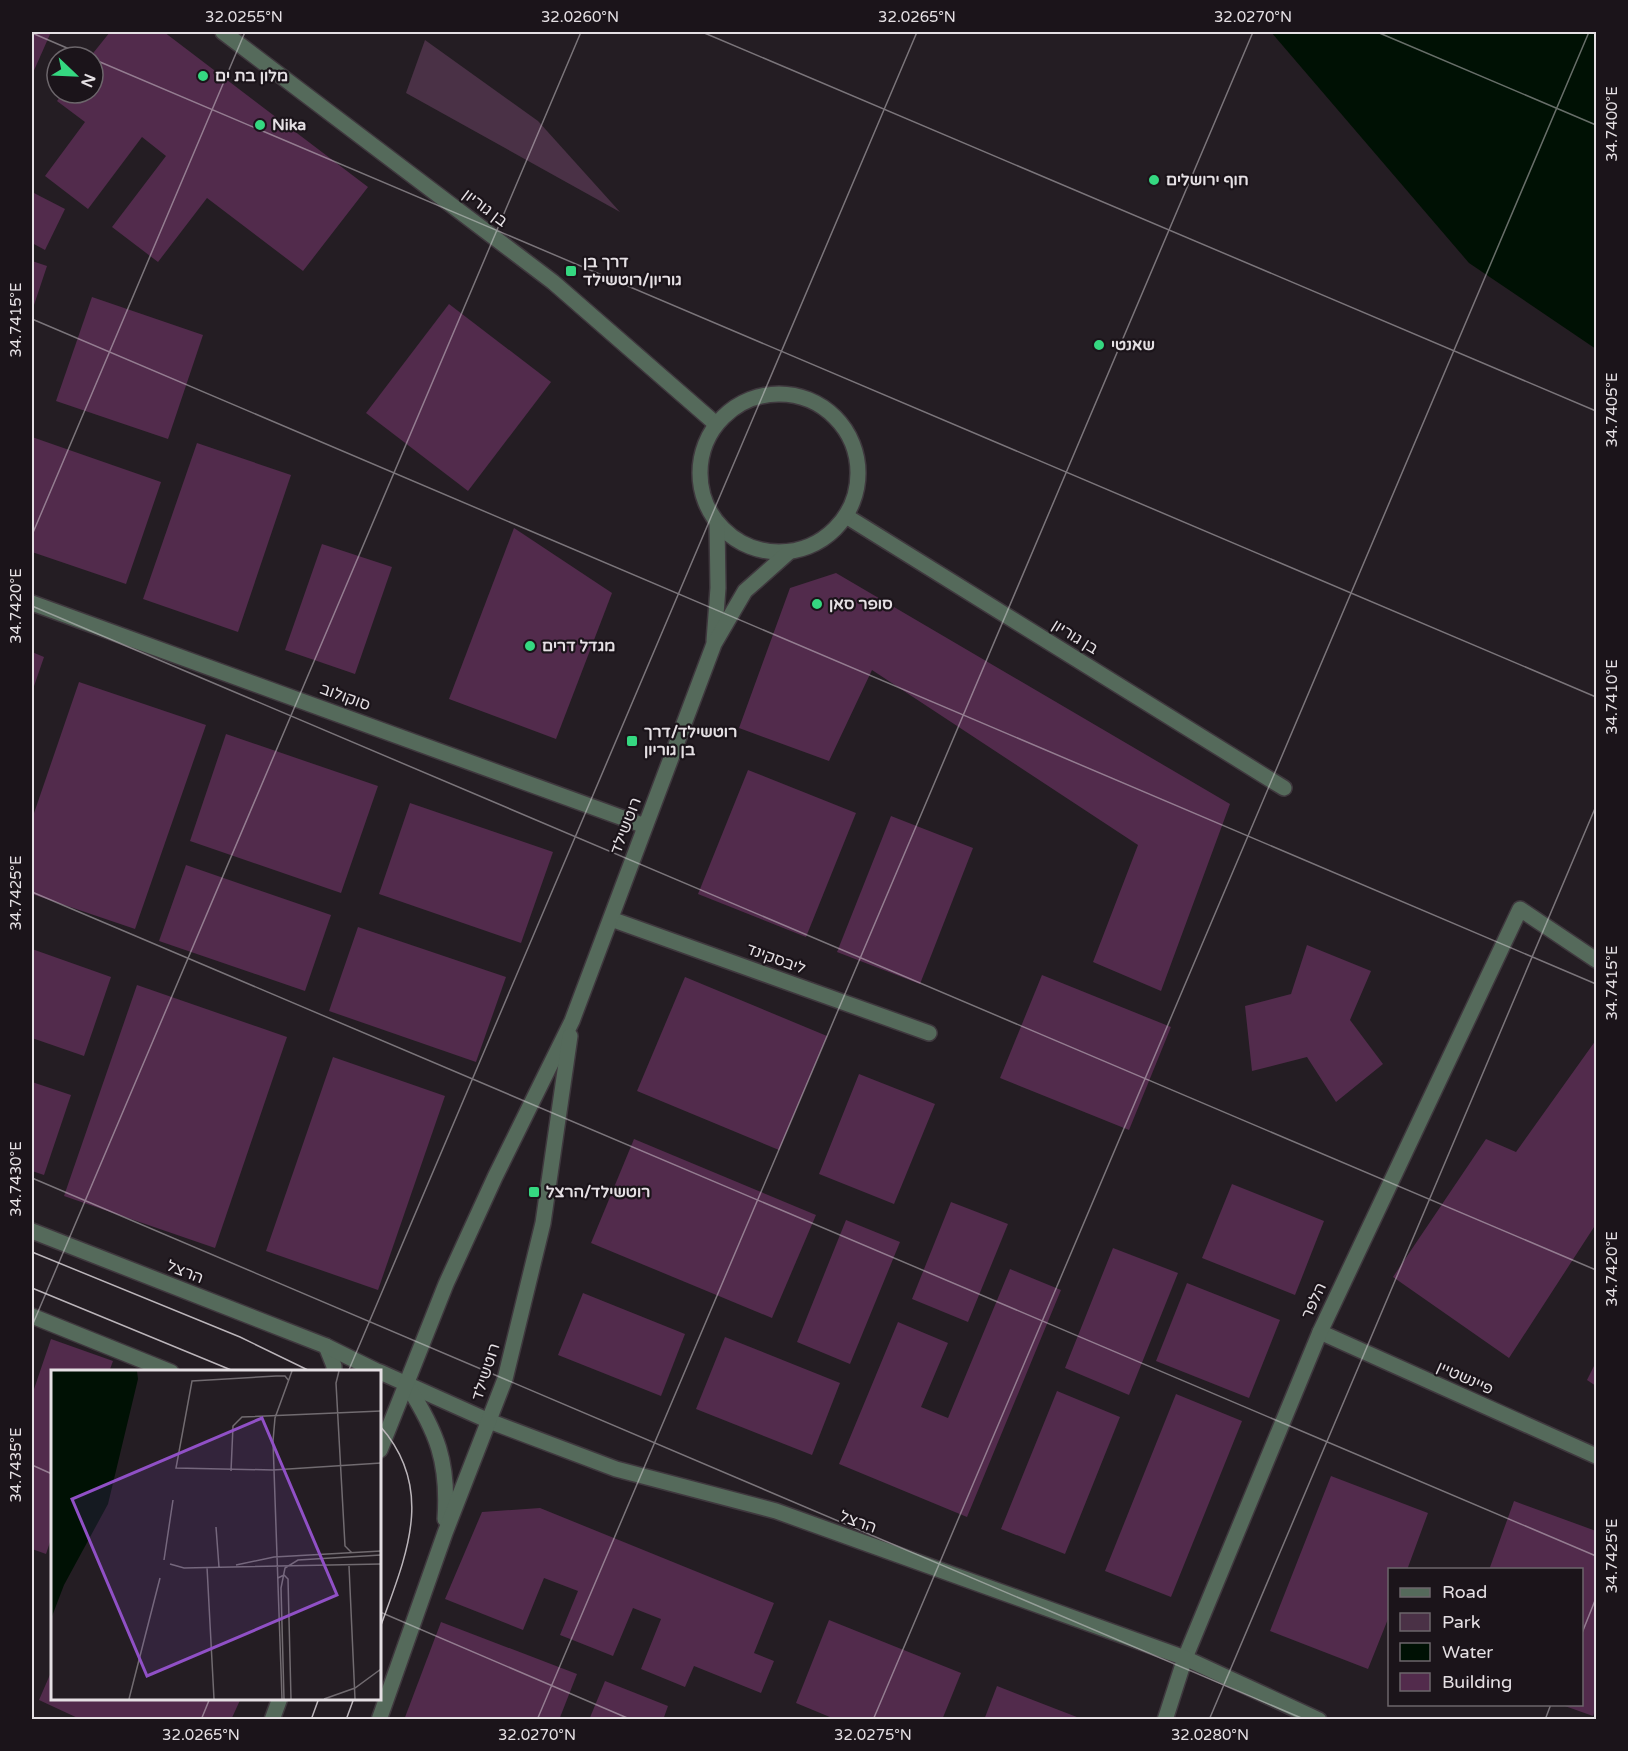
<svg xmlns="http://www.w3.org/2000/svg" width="1628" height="1751" viewBox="0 0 1628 1751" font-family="'Varela Round',Heebo,sans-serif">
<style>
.green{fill:#4a3146}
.water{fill:#001104}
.building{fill:#522b4c}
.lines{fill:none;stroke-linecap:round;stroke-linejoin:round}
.minor-casing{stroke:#3f383e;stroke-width:18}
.tertiary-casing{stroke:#3f383e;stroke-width:18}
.minor{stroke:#556a5b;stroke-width:15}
.tertiary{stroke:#556a5b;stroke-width:15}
.tram{stroke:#bbb5ba;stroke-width:1.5}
.ticks{fill:none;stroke:#e5e0e4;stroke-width:1.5;stroke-opacity:0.45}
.poi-dot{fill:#35d881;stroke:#1b141a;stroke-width:2}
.labels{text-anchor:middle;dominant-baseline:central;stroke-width:4.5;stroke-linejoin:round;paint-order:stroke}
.poi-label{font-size:16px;font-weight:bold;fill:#e5e0e4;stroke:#1b141a;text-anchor:start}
.street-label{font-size:16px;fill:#e5e0e4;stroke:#1b141a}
.inset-road{fill:none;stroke:#716b70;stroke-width:1.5}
.view{fill:#9050c6;fill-opacity:0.15;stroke:#9050c6;stroke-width:3}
.inset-edge{fill:none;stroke:#e5e0e4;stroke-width:3}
.neatline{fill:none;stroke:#e5e0e4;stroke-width:2}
.ticks-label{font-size:15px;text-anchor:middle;fill:#e5e0e4}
</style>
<rect width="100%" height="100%" fill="#241d23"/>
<!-- green -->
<polygon class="green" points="425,40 538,121 620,212 406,93"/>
<!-- water -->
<polygon class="water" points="1271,32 1596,32 1596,349 1469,263"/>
<!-- building -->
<g class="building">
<polygon points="32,32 51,32 32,75"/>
<polygon points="110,32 164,32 368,187 303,271 207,198 158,262 112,227 166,156 142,137 88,209 45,176 85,122 57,101 63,93 93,93 93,57 90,57"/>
<polygon points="32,192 65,209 45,250 32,243"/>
<polygon points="32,261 47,266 32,311"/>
<polygon points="92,297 203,335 168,439 56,401"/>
<polygon points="449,304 551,382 468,491 366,413"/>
<polygon points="32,437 161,482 126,584 32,552"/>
<polygon points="197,443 291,475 238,632 143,599"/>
<polygon points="514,528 612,593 556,739 449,699"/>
<polygon points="322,544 392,567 355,674 285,650"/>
<polygon points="836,573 1230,804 1161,991 1093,962 1138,845 872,670 829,761 739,728 790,588"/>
<polygon points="32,652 44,657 32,692"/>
<polygon points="79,682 206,725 135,929 32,894 32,819"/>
<polygon points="226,734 378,786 341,893 190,841"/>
<polygon points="748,770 856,813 806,937 698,894"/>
<polygon points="410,803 553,852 521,943 379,894"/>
<polygon points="891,816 973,848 920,984 837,952"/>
<polygon points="186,865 331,915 305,991 159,941"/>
<polygon points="358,927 506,977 476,1062 329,1011"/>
<polygon points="1307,945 1371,971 1350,1020 1383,1064 1336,1102 1307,1057 1252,1071 1245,1006 1291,994"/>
<polygon points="32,949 111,977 84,1056 32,1038"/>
<polygon points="1042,975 1171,1027 1129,1130 1000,1078"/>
<polygon points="685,977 827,1036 779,1150 637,1091"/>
<polygon points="137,985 287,1037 215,1248 64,1196"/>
<polygon points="1596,1040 1596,1224 1509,1358 1393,1277 1486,1139 1516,1152"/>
<polygon points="333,1057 445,1096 378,1290 266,1251"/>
<polygon points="859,1074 935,1104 894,1204 819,1174"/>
<polygon points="32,1082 71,1095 44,1175 32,1171"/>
<polygon points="634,1139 816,1215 772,1318 591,1243"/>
<polygon points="1232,1184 1324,1221 1295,1295 1202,1258"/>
<polygon points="951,1202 1008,1224 968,1322 912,1299"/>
<polygon points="846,1220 900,1242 850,1364 797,1342"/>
<polygon points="1113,1248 1178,1273 1129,1395 1065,1368"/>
<polygon points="1010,1269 1061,1290 967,1517 839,1464 898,1322 948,1343 921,1407 948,1418"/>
<polygon points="1187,1283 1280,1320 1249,1398 1156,1361"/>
<polygon points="583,1293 685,1334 661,1396 558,1355"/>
<polygon points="725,1337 840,1383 812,1455 696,1409"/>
<polygon points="51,1339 113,1361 109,1372 52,1372 52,1536 46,1554 32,1549 32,1395"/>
<polygon points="1596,1362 1596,1386 1587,1380"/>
<polygon points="1057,1391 1120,1417 1065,1554 1001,1529"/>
<polygon points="1176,1394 1242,1421 1171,1597 1105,1571"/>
<polygon points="1331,1476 1428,1513 1407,1570 1390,1570 1390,1614 1368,1669 1270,1631"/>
<polygon points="1514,1501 1596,1531 1596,1708 1593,1716 1562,1705 1582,1704 1582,1570 1489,1570"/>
<polygon points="540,1508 774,1603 754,1653 774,1661 761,1693 694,1666 685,1687 641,1669 661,1619 633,1608 613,1656 560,1635 578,1591 544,1578 523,1630 445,1599 482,1512"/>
<polygon points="829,1620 961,1673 942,1720 837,1720 796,1703"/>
<polygon points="441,1622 577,1674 559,1720 404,1720"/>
<polygon points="52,1670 52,1698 241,1698 231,1720 82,1720 39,1700"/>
<polygon points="605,1681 668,1706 663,1720 589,1720"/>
<polygon points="997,1686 1082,1719 1082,1720 984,1720"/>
</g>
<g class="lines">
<defs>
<g id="minor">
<polyline points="846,516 1284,788"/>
<polyline points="32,603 645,826"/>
<polyline points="611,919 929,1033"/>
<polyline points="32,1316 171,1372"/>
<polyline points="1320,1332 1596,1456"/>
<polyline points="326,1346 334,1366 334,1372"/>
<polyline points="1165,1720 1185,1658 1320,1332 1520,909 1596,960"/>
</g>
<g id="tertiary">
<polyline points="223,32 553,282 716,424"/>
<circle cx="779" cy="473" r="79"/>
<polyline points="714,641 718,588 717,523"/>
<polyline points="32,1231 326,1346 379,1372"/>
<polyline points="380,1372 489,1421 616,1469 776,1511 1185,1658 1319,1720"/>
<path d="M407,1385C437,1432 449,1462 445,1519"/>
<polyline points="380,1450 446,1284 495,1177 572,1021 714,644 745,591 789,552"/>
<polyline points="272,1720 280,1698"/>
<polyline points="379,1720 445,1533 505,1379 543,1223 570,1036"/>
</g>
</defs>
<!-- minor casing -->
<use href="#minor" class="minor-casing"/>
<!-- tertiary casing -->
<use href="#tertiary" class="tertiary-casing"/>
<!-- minor -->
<use href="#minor" class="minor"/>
<!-- tertiary -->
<use href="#tertiary" class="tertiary"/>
<!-- tram -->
<g class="tram">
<polyline points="32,1252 240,1337 312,1372"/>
<polyline points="32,1288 236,1372"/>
<path d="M380,1426C437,1490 405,1558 380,1628"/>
<polyline points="380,1511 380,1522"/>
<polyline points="311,1720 319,1698"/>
<polyline points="346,1720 354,1698"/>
</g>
</g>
<!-- ticks -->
<path class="ticks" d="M702,32L1596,411M1377,32L1596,125M32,33L88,57M93,59L1596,697M32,319L1596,984M32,535L245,32M32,606L1596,1270M32,892L1596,1556M32,1178L1306,1720M32,1326L581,32M348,1372L917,32M32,1465L52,1474M380,1612L632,1720M1582,1633L1596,1598M201,1720L210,1698M537,1720L1253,32M873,1720L1589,32M1209,1720L1596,806M1545,1720L1551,1704"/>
<!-- markers -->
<g class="poi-dot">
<circle cx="203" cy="76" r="6"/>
<circle cx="260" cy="125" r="6"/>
<circle cx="1154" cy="180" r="6"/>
<rect x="565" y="265" width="12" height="12" rx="3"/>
<circle cx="1099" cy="345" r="6"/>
<circle cx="817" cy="604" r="6"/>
<circle cx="530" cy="646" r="6"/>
<rect x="626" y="735" width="12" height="12" rx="3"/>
<rect x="528" y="1186" width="12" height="12" rx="3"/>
</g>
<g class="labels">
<!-- poi labels -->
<g class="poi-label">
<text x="215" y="76">מלון בת ים</text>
<text x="272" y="125">Nika</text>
<text x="1166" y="180">חוף ירושלים</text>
<text x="583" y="262">דרך בן<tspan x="583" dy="18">גוריון/רוטשילד</tspan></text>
<text x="1111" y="345">שאנטי</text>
<text x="829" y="604">סופר סאן</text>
<text x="542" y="646">מגדל דרים</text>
<text x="644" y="732">רוטשילד/דרך<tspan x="644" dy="18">בן גוריון</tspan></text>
<text x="546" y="1192">רוטשילד/הרצל</text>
</g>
<!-- street labels -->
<g class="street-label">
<text transform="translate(485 208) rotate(37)">בן גוריון</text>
<text transform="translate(1075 637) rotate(32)">בן גוריון</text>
<text transform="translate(345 697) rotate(20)">סוקולוב</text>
<text transform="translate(626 826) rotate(-69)">רוטשילד</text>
<text transform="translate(776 959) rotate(20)">ליבסקינד</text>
<text transform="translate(185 1272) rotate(21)">הרצל</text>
<text transform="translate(1314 1301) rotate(-65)">הלפר</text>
<text transform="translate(486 1372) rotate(-72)">רוטשילד</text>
<text transform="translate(1465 1378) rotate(24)">פיינשטיין</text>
<text transform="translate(858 1522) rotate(20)">הרצל</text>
</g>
</g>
<!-- overview -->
<g transform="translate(51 1370)">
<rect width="330" height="330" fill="#241d23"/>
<path d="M0,1H86L87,9L57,134L13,215L0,249Z" fill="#001104"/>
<path class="inset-road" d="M288,1L285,13L294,176L301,183M238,11L234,6H225L141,11L125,98L222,100L330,93M180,101L182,56L191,47L330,41M165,157L168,197M113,190L122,130M119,194L133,198L330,194M185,195L223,187L330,181M298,196L304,329M156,197L163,329M227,208L233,205L237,209L240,329M78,329L109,208M231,329L222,71L224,48L241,1M233,329L230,218L234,198L247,190L330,185M273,329L304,318L330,299"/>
<path class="view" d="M211,48L286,225L96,306L21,129Z"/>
<rect width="330" height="330" class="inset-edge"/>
</g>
<!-- border -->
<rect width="1628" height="1751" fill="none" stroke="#1b141a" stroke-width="66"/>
<!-- legend -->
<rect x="1388" y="1568" width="195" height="138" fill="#1b141a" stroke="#6c666b" stroke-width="1.5"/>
<rect x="1400" y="1588" width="30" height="9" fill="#556a5b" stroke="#6c666b" stroke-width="1.5"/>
<text x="1442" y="1598" font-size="18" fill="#e5e0e4">Road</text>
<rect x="1400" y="1613" width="30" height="18" fill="#4a3146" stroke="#6c666b" stroke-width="1.5"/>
<text x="1442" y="1628" font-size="18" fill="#e5e0e4">Park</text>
<rect x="1400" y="1643" width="30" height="18" fill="#001104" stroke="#6c666b" stroke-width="1.5"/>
<text x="1442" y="1658" font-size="18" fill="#e5e0e4">Water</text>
<rect x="1400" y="1673" width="30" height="18" fill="#522b4c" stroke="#6c666b" stroke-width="1.5"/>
<text x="1442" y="1688" font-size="18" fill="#e5e0e4">Building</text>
<!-- north arrow -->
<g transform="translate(75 75) rotate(113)"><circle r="28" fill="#1b141a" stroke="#6c666b" stroke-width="1.5"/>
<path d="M0-4.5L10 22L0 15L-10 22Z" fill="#35d881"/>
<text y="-9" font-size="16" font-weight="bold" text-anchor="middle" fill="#e5e0e4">N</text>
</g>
<rect x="33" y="33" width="1562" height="1685" class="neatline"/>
<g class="ticks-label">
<text x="244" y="22">32.0255°N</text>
<text x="580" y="22">32.0260°N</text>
<text x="917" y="22">32.0265°N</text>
<text x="1253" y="22">32.0270°N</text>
<text transform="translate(1612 124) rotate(-90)" y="5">34.7400°E</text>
<text transform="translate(16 320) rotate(-90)" y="5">34.7415°E</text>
<text transform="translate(1612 410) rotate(-90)" y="5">34.7405°E</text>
<text transform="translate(16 606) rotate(-90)" y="5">34.7420°E</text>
<text transform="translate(1612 697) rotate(-90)" y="5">34.7410°E</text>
<text transform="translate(16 893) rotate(-90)" y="5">34.7425°E</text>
<text transform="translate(1612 983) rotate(-90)" y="5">34.7415°E</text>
<text transform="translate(16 1179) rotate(-90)" y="5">34.7430°E</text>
<text transform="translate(1612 1269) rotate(-90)" y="5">34.7420°E</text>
<text transform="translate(16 1465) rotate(-90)" y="5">34.7435°E</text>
<text transform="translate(1612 1556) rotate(-90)" y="5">34.7425°E</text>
<text x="201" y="1740">32.0265°N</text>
<text x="537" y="1740">32.0270°N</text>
<text x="873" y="1740">32.0275°N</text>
<text x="1210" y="1740">32.0280°N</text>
</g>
</svg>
